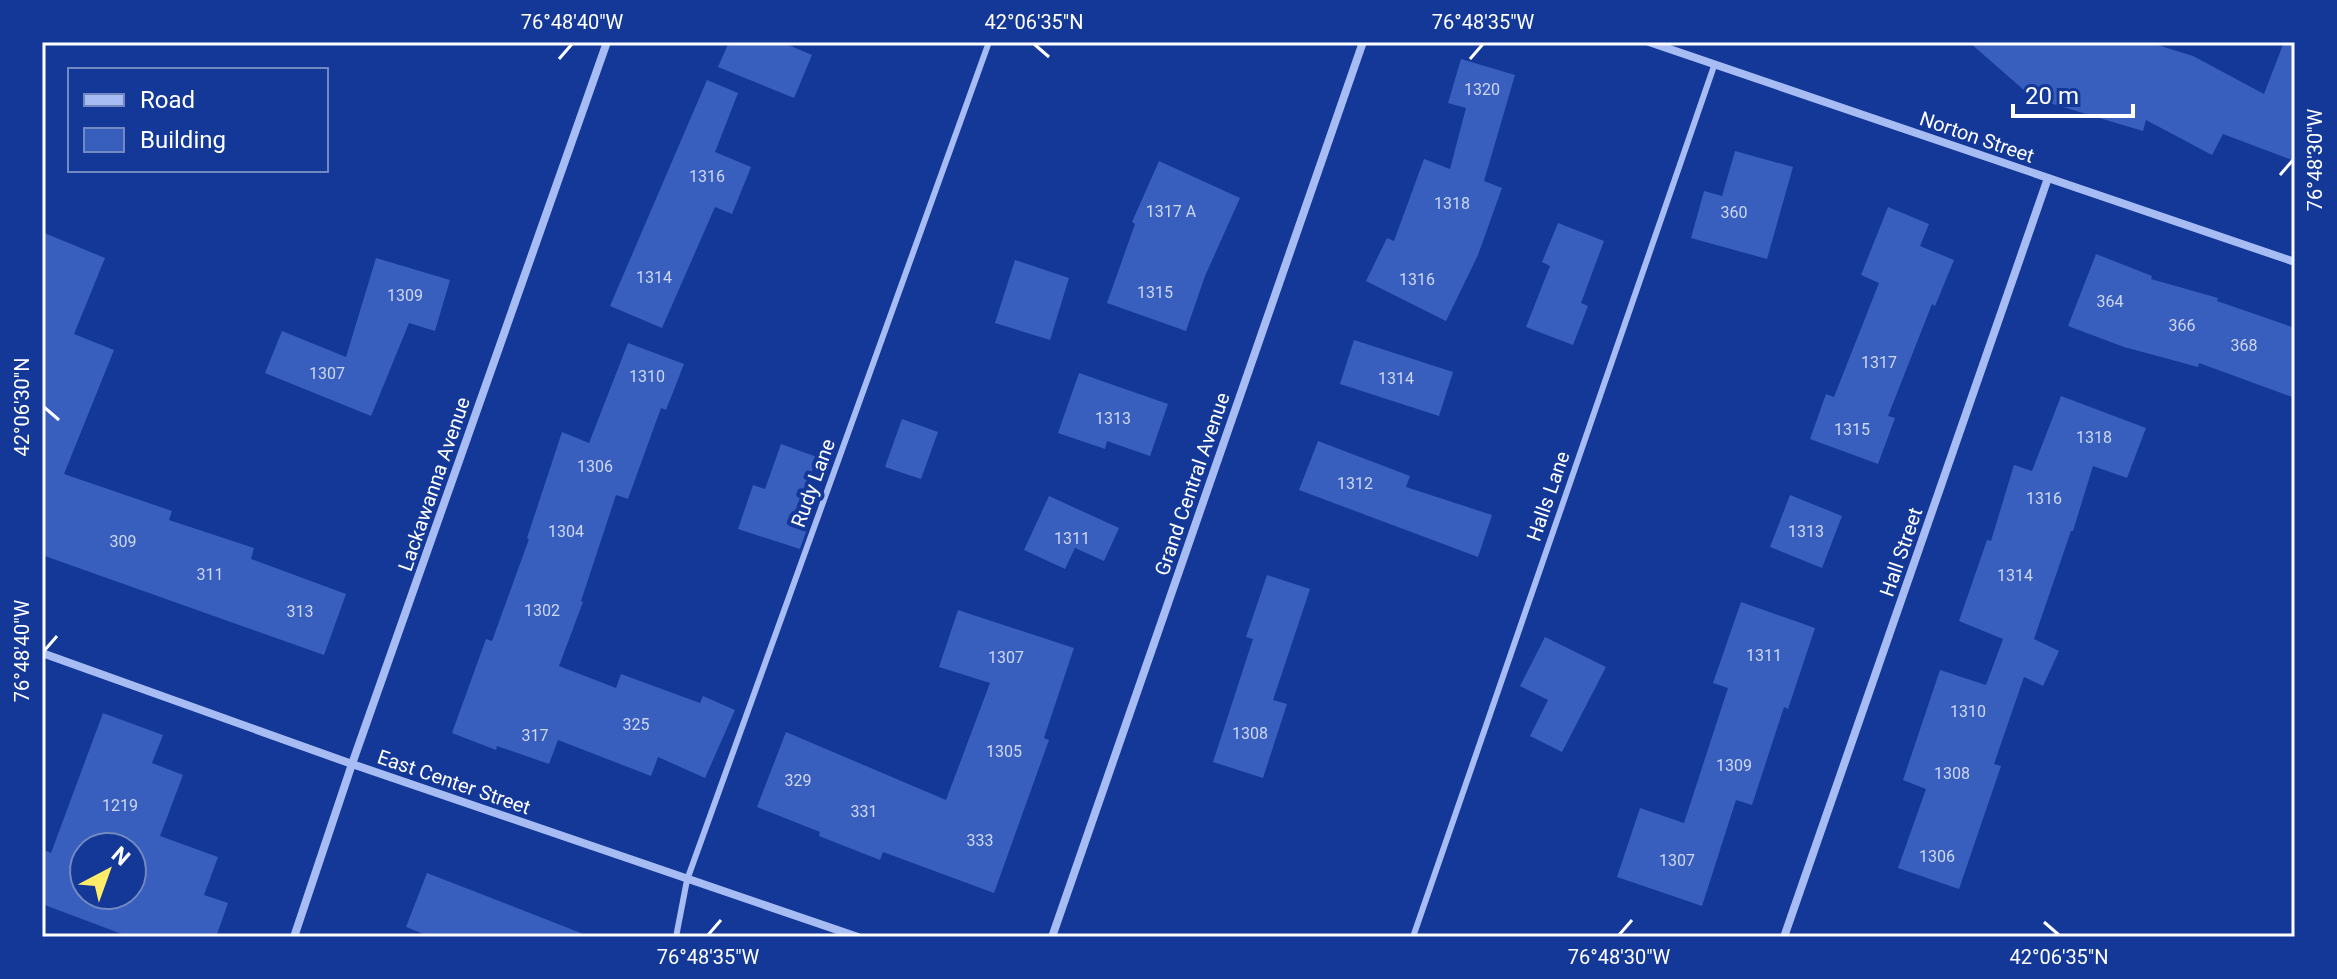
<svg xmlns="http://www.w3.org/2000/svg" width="2337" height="979" viewBox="0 0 2337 979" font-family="Roboto,sans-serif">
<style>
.building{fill:#385ebe;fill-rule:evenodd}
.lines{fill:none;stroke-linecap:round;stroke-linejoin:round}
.lane{stroke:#a6bcf3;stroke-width:6}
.street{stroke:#a6bcf3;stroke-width:8}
.ticks{fill:none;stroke:#fff;stroke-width:3}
.labels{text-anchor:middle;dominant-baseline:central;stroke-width:8;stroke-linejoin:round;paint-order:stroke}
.number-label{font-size:16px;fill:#cdd7ef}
.street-label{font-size:20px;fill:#fff;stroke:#143898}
.neatline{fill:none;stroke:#fff;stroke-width:3}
.ticks-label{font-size:20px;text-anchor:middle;fill:#fff}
</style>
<rect width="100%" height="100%" fill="#143898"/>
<!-- building -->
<g class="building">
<polygon points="729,42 781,42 812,55 794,98 718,67"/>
<polygon points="1969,42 2148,42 2193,56 2264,94 2284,42 2295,42 2295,161 2223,134 2212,155 2146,120 2143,131 2033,98"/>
<polygon points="1461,59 1515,75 1484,181 1502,188 1478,255 1446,321 1366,281 1387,238 1394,241 1424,159 1450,169 1466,108 1448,103"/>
<polygon points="707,80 738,93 715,152 751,167 732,214 715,207 662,328 610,306"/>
<polygon points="1735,151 1793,167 1767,259 1691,238 1704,191 1722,196"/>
<polygon points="1159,161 1240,198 1205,276 1186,331 1107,303 1135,224 1132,222"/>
<polygon points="1888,207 1929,224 1920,246 1954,260 1935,306 1932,304 1888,416 1895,418 1878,464 1810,439 1826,394 1834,397 1879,283 1861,275"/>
<polygon points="1558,223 1604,241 1581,303 1588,306 1573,345 1526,327 1550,266 1542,262"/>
<polygon points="42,232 105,258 74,334 114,350 64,474 172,511 169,520 254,548 251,559 346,594 324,655 42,555"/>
<polygon points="2096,254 2152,276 2151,279 2218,298 2217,301 2295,328 2295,398 2199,363 2198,367 2124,347 2068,326"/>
<polygon points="376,258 450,280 435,331 409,323 371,416 265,373 282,331 346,357"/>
<polygon points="1015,260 1069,278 1050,340 995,323"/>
<polygon points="1354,340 1453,372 1439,416 1340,384"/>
<polygon points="628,343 684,364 666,410 661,408 628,499 616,495 581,601 583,602 559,666 616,688 621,674 700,703 703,696 735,710 705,778 658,757 651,776 558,740 549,764 497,746 496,750 452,733 486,639 492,641 529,539 527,538 562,432 589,443"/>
<polygon points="1079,373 1168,404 1150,456 1107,441 1105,449 1058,433"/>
<polygon points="2061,396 2146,428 2127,478 2093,466 2073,531 2071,531 2034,639 2059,651 2043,686 2024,677 1994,764 2001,766 1959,889 1898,868 1926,789 1903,780 1940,670 1986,685 2003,639 1959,621 1987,540 1991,541 2014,465 2032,471"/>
<polygon points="902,419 938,432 921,479 885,467"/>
<polygon points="1318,441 1410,476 1406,487 1492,515 1478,557 1299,490"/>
<polygon points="781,444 817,457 801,501 815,506 800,549 738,529 753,485 765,489"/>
<polygon points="1790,495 1842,516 1822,568 1770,547"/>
<polygon points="1049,496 1119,528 1104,561 1075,548 1065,569 1024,550"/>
<polygon points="1267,575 1310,589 1273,700 1287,704 1263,778 1213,762 1253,639 1246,637"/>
<polygon points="1741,602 1815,628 1788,709 1784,707 1752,805 1736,800 1702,906 1617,877 1640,808 1684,823 1728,688 1713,683"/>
<polygon points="958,610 1074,648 1044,738 1049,740 994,893 883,852 880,860 819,836 820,832 757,807 786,732 946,800 990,683 939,667"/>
<polygon points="1545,637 1606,667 1562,752 1530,736 1548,700 1520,686"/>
<path d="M103,713L163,735L152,763L183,775L160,836L218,857L204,895L228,903L216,937H130L42,904V849L51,853ZM84,847H132V895H84Z"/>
<polygon points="427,873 586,935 585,937 431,937 406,927"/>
</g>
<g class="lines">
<!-- lane -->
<g class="lane">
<polyline points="676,937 687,880 989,42"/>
<polyline points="1413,937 1714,66"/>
</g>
<!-- street -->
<g class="street">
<polyline points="1649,42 2295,262"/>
<polyline points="42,653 352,764 858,937"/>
<polyline points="294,937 352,764 607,42"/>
<polyline points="1052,937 1363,42"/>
<polyline points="1784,937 2048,178"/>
</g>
</g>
<!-- ticks -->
<path class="ticks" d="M1034,44L1049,57M559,59L572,44M1470,59L1483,44M2280,175L2293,160M44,407L59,420M44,651L57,636M2044,922L2059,935M708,935L721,920M1619,935L1632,920"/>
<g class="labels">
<!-- number labels -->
<g class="number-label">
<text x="1482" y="89">1320</text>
<text x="707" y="176">1316</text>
<text x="1452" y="203">1318</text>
<text x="1171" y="211">1317 A</text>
<text x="1734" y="212">360</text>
<text x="654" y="277">1314</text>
<text x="1417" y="279">1316</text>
<text x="1155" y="292">1315</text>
<text x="405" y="295">1309</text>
<text x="2110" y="301">364</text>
<text x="2182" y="325">366</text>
<text x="2244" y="345">368</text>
<text x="1879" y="362">1317</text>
<text x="327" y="373">1307</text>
<text x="647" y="376">1310</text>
<text x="1396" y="378">1314</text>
<text x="1113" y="418">1313</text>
<text x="1852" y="429">1315</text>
<text x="2094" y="437">1318</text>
<text x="595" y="466">1306</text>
<text x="1355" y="483">1312</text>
<text x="2044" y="498">1316</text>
<text x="566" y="531">1304</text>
<text x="1806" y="531">1313</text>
<text x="1072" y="538">1311</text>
<text x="123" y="541">309</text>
<text x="210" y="574">311</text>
<text x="2015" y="575">1314</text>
<text x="542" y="610">1302</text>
<text x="300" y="611">313</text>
<text x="1764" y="655">1311</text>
<text x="1006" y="657">1307</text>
<text x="1968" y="711">1310</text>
<text x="636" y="724">325</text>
<text x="1250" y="733">1308</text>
<text x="535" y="735">317</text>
<text x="1004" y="751">1305</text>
<text x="1734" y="765">1309</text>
<text x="1952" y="773">1308</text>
<text x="798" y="780">329</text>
<text x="120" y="805">1219</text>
<text x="864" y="811">331</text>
<text x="980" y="840">333</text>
<text x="1937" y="856">1306</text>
<text x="1677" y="860">1307</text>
</g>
<!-- street labels -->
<g class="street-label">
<text transform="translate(1977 137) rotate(19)">Norton Street</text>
<text transform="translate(813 483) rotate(-70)">Rudy Lane</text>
<text transform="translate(434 484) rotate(-71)">Lackawanna Avenue</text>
<text transform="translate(1192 484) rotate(-71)">Grand Central Avenue</text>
<text transform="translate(1548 496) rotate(-71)">Halls Lane</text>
<text transform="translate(1901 552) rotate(-71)">Hall Street</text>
<text transform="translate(454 782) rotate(19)">East Center Street</text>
</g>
</g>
<!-- border -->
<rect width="2337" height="979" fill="none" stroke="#143898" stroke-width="88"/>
<!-- legend -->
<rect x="68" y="68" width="260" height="104" fill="#143898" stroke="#7288c1" stroke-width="2"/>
<rect x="84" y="94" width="40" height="12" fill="#a6bcf3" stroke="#7288c1" stroke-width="2"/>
<text x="140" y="108" font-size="24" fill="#ffffff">Road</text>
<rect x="84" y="128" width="40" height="24" fill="#385ebe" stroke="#7288c1" stroke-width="2"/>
<text x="140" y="148" font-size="24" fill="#ffffff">Building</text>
<!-- north arrow -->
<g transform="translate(108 871) rotate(41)"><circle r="38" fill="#143898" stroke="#7288c1" stroke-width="2"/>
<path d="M0-6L14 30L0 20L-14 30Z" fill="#ffec68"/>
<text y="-12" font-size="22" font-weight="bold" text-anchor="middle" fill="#ffffff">N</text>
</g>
<!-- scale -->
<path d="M2013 104v12h120v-12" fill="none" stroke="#ffffff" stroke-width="4"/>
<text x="2025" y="104" font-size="24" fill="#ffffff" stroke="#143898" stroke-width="6" paint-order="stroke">20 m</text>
<rect x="44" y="44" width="2249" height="891" class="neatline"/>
<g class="ticks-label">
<text x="572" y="29">76°48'40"W</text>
<text x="1034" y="29">42°06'35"N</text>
<text x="1483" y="29">76°48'35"W</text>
<text transform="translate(2315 160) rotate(-90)" y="7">76°48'30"W</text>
<text transform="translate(22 407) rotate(-90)" y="7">42°06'30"N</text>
<text transform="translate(22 651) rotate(-90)" y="7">76°48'40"W</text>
<text x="708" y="964">76°48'35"W</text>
<text x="1619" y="964">76°48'30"W</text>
<text x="2059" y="964">42°06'35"N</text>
</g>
</svg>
